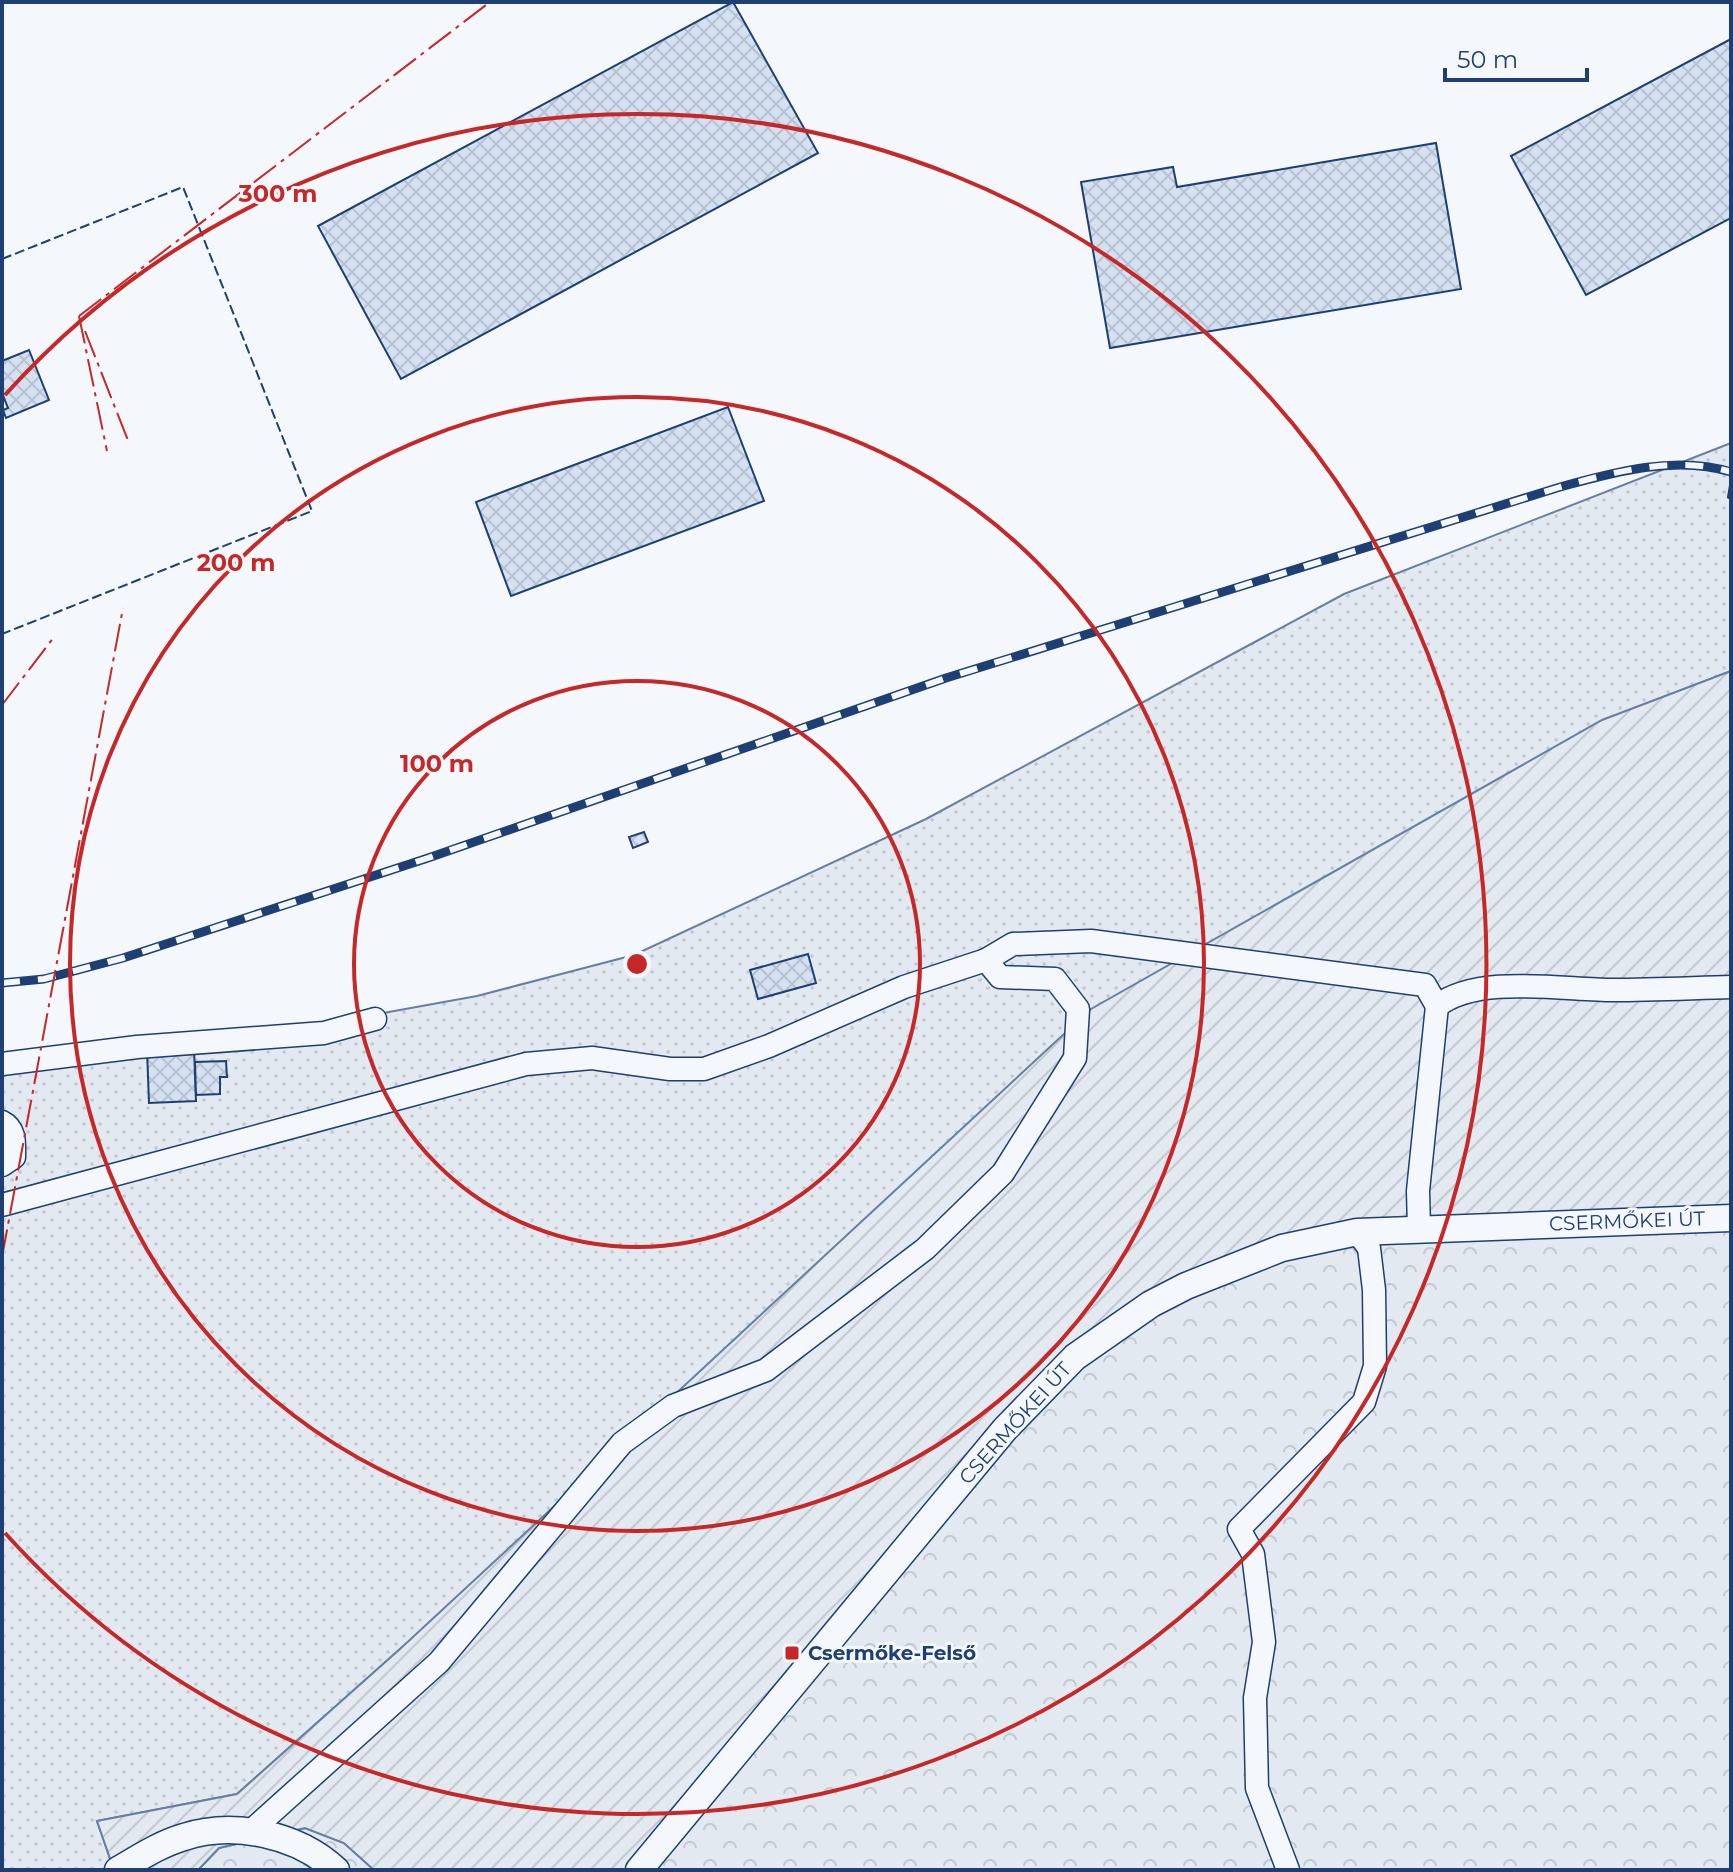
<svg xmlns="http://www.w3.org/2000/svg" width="1733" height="1872" viewBox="0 0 1733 1872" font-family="Montserrat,sans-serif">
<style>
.grass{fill:url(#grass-dots);stroke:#687fa3;stroke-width:2}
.forest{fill:url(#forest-crowns);stroke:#687fa3;stroke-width:2}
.garden{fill:url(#garden-furrows);stroke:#687fa3;stroke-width:2}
.building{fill:url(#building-cross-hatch);stroke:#1d3f73;stroke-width:2}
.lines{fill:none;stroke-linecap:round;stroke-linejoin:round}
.minor-casing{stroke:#1d3f73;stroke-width:25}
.major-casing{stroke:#1d3f73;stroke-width:29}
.minor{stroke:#f4f7fb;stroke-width:22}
.major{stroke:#f4f7fb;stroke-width:26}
.rail-casing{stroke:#1d3f73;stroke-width:9}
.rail{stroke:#f4f7fb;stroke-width:6;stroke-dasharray:18;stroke-linecap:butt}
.fence{stroke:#1d3f73;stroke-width:2;stroke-dasharray:10 4;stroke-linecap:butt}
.wall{stroke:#1d3f73;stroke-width:4}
.power{stroke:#c62828;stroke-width:2;stroke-dasharray:28 6 4 6;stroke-linecap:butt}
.ring{fill:none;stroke:#c62828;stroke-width:4}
.poi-dot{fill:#c62828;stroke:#f4f7fb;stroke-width:3}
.labels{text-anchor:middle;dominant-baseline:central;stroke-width:6;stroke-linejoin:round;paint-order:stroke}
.street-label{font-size:20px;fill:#1d3f73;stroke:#f4f7fb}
.poi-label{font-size:20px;font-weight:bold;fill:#1d3f73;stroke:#f4f7fb;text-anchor:start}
.centre{fill:#c62828;stroke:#f4f7fb;stroke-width:4}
.ring-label{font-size:24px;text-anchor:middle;font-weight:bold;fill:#c62828;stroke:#f4f7fb;stroke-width:6;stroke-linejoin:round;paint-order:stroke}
</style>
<defs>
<pattern id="grass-dots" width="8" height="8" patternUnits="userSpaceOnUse" patternTransform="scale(2)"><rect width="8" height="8" fill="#e3e9f0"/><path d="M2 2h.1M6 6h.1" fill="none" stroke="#c2c9d1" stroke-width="1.8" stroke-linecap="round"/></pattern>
<pattern id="forest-crowns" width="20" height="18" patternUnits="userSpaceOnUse" patternTransform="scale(2)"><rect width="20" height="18" fill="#e3e9f0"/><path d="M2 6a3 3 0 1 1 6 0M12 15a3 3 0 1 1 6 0" fill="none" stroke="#c2c9d1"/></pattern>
<pattern id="garden-furrows" width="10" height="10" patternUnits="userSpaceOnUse" patternTransform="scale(2)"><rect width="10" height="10" fill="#e3e9f0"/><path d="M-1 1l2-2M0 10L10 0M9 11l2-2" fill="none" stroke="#c2c9d1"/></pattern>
<pattern id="building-cross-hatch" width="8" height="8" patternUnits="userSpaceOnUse" patternTransform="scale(2)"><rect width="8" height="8" fill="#d5e0f0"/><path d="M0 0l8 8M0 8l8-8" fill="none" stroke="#b6c1d1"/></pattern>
</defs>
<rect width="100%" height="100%" fill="#f4f7fb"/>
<!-- grass -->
<polygon class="grass" points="1731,443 1731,671 1602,721 400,1649 237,1794 97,1821 114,1870 2,1870 2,1058 317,1025 477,996 634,955 926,819 1344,594"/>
<!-- forest -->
<g class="forest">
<polygon points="1731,1218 1731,1870 639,1870 1044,1387 1114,1327 1282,1248"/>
<polygon points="305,1828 344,1843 374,1870 198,1870 219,1848"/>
</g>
<!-- garden -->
<polygon class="garden" points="1731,671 1731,1218 1357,1232 1186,1286 1044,1387 639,1870 374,1870 344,1843 305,1828 219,1848 198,1870 114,1870 97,1821 237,1794 400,1649 1091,1009 1602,720"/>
<!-- building -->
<g class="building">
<polygon points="733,2 818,153 401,379 318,226"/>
<polygon points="1731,39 1731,218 1586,295 1511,156"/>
<polygon points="1436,143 1461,289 1110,348 1081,182 1173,167 1177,187"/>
<polygon points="29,350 49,400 6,418 3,410 8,408 2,393 2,361"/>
<polygon points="728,407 764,501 511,596 476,502"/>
<polygon points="644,832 648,842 633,848 629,837"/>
<polygon points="808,954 816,983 758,999 750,970"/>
<polygon points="194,1048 196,1101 149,1103 147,1050"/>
<polygon points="226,1061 227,1077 220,1077 220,1094 196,1095 195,1062"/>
</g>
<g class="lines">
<defs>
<g id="minor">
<path d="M1437,1006C1478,974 1563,990 1613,990C1652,990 1692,988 1731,987"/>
<polyline points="2,1064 137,1047 324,1033 375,1019"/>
<path d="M2,1122C16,1129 14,1144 14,1157L2,1165"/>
<polyline points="2,1205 526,1064 592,1058 670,1069 704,1069 769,1046 904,987 986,960 1013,944 1091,941 1425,985 1437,1006 1418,1191 1419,1228"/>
<polyline points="251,1831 439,1662 622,1443 673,1406 766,1370 925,1249 1003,1173 1075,1058 1078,1009 1055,979 1000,977 986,960"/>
<polyline points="1288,1870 1257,1788 1255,1698 1264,1642 1253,1554 1239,1529 1364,1402 1375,1366 1374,1290 1369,1248 1357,1232"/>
</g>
<g id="major">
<path d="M118,1870C139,1858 160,1844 184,1837C234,1821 297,1834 336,1870"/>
<polyline points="639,1870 1005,1429 1075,1357 1151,1304 1186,1286 1282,1248 1357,1232 1731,1218"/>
</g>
</defs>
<!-- minor casing -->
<use href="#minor" class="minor-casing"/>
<!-- major casing -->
<use href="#major" class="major-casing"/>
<!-- minor -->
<use href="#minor" class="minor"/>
<!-- major -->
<use href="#major" class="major"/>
<defs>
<path id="rail" d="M2,983L44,979L123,958L428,858L946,678L1560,487C1614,472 1676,455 1731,472"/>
</defs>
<!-- rail casing -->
<use href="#rail" class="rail-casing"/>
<!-- rail -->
<use href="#rail" class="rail"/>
<!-- fence -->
<polyline class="fence" points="2,259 183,187 312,511 2,634"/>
<!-- wall -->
<polyline class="wall" points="1729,497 1731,485"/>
<!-- power -->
<g class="power">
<polyline points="79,316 490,2"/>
<polyline points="79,316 107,451"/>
<polyline points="85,331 129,443"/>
<polyline points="2,705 54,637"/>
<polyline points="2,1257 123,608"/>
</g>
</g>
<!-- distance rings -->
<g class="ring">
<circle cx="637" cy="964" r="283"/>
<circle cx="637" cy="964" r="567"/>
<path d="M5 395A850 850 0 1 1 5 1533"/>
</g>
<!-- markers -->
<rect class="poi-dot" x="784" y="1645" width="16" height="16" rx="4"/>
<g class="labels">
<!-- street labels -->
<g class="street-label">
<text transform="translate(1627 1221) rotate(-2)">CSERMŐKEI ÚT</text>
<text transform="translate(1015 1423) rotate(-48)">CSERMŐKEI ÚT</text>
</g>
<!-- poi labels -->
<g class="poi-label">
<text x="808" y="1653">Csermőke-Felső</text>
</g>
</g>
<circle cx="637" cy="964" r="12" class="centre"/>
<g class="ring-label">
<text x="278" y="202">300 m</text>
<text x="236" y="571">200 m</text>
<text x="437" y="772">100 m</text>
</g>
<!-- border -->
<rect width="1733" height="1872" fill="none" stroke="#1d3f73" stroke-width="8"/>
<!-- scale -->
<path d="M1445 68v12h142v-12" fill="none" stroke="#1d3f73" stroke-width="4"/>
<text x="1457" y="68" font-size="24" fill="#1d3f73" stroke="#f4f7fb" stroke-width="6" paint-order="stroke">50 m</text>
</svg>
